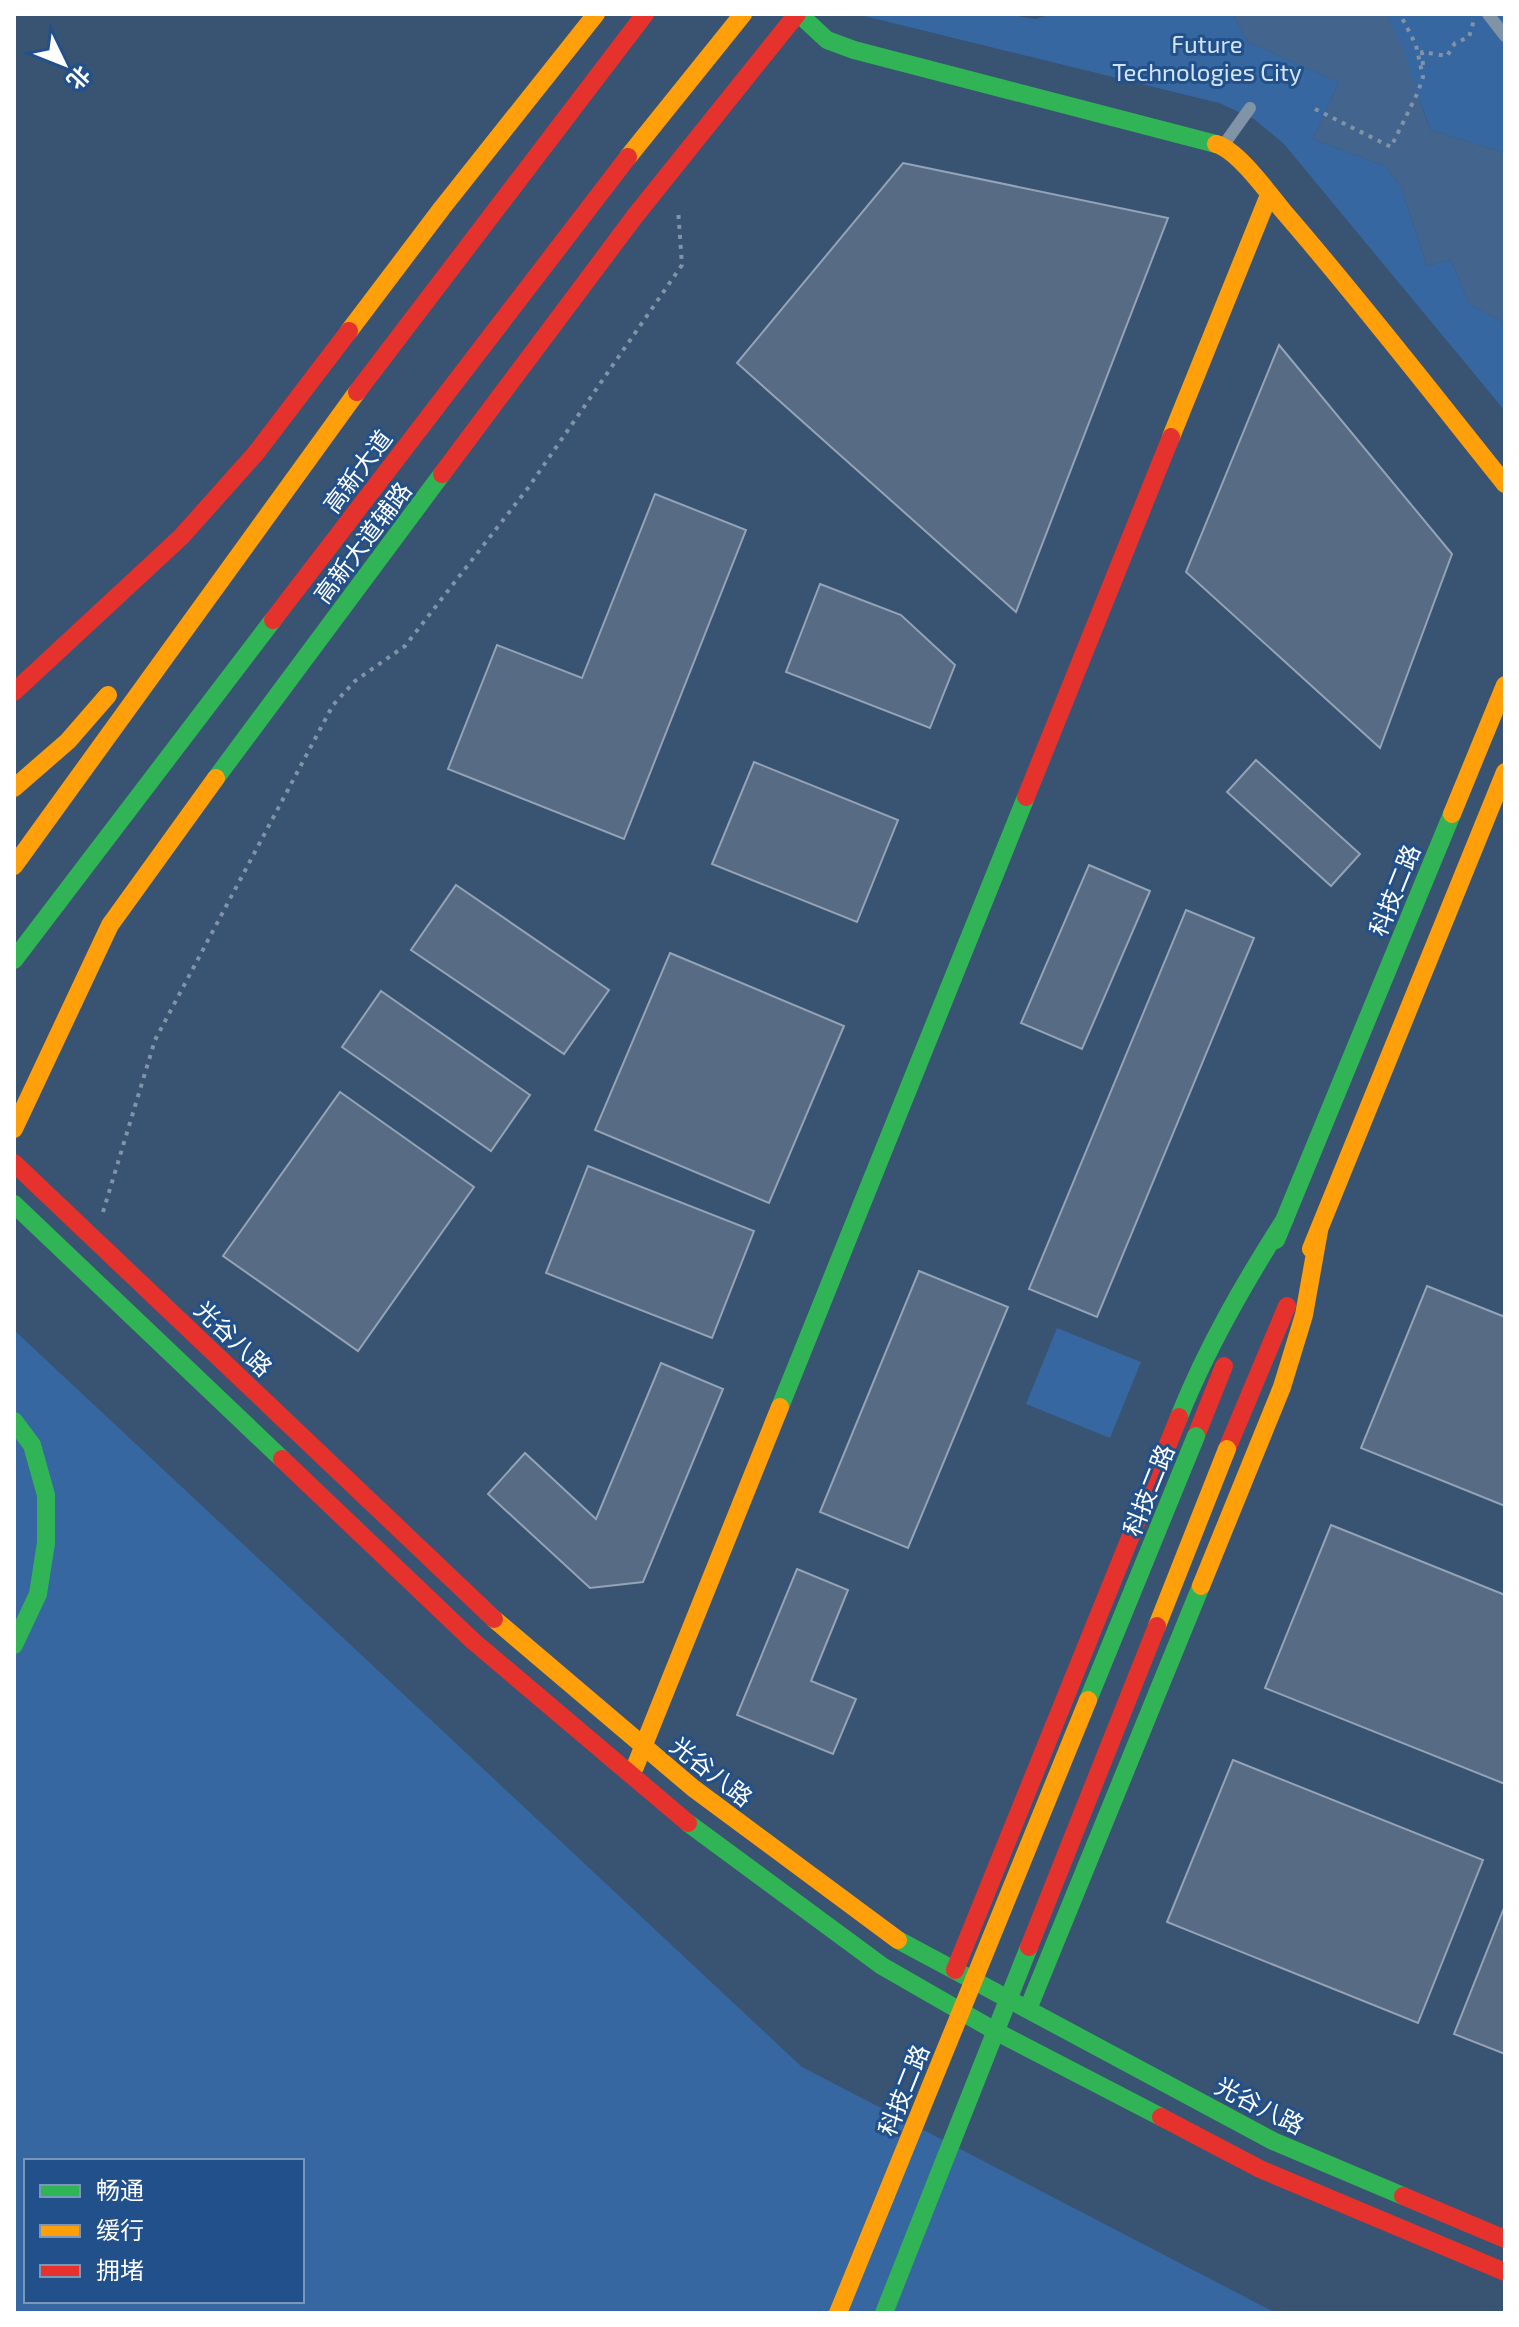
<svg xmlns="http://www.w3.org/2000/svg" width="1519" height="2327" viewBox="0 0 1519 2327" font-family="'Exo 2','Noto Sans SC',sans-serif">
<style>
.green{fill:#3667a0;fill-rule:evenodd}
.water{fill:#43648c}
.building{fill:#576b84;stroke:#94a3b5;stroke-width:2}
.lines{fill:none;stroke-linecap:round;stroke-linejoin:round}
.path{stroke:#8093a7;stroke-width:4;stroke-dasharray:4 6;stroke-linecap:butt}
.lane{stroke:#8093a7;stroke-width:12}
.fast{stroke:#30b455;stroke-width:18}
.slow{stroke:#ff9f0a;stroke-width:18}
.jam{stroke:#e5322d;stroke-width:18}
.fast-bridge{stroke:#30b455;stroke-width:18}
.slow-bridge{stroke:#ff9f0a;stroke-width:18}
.jam-bridge{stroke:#e5322d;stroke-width:18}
.labels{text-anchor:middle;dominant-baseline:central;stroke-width:6;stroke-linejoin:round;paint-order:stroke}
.park-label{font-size:24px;fill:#d2e4f8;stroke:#21508a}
.street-label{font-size:24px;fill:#fff;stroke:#21508a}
</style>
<rect width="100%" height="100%" fill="#395372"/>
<!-- green -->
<g class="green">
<polygon points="856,14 1006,14 1035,19 1053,14 1232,14 1248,42 1339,82 1313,139 1385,166 1401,187 1427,266 1451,260 1469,304 1505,323 1505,411 1284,144 1254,119 1219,103"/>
<polygon points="1388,14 1505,14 1505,153 1431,130 1392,31"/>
<polygon points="1057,1328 1141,1362 1110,1438 1026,1404"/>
<path d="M14,1330L802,2067L1276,2313H14ZM26,2161H302V2301H26Z"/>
</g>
<!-- water -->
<path class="water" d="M1232,14H1388C1392,33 1401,40 1406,56C1414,83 1419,103 1431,130L1505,153V323L1469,304L1451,260L1427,266L1401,187L1385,166L1313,139L1339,82L1248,42Z"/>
<!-- building -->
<g class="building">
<polygon points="903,163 1168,218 1016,612 737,363"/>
<polygon points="1279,345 1452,554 1380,748 1186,572"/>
<polygon points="655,494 746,530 624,839 448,769 497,645 582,678"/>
<polygon points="820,584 901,615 955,665 930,728 786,672"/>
<polygon points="1256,760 1360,854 1331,886 1227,792"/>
<polygon points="754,762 898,820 857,922 712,864"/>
<polygon points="1089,865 1150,891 1082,1049 1021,1023"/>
<polygon points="456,885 609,990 564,1054 411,950"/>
<polygon points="1186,910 1254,938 1097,1317 1029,1289"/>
<polygon points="670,953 844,1026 769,1203 595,1130"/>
<polygon points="381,991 530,1095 491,1151 342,1047"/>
<polygon points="340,1092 474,1187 358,1351 223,1256"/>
<polygon points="588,1166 754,1231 712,1338 546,1273"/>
<polygon points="919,1271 1008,1307 908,1548 820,1512"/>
<polygon points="1427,1286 1505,1317 1505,1506 1361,1448"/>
<polygon points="661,1363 723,1389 643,1582 590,1588 488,1494 525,1453 596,1519"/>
<polygon points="1331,1525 1505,1595 1505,1784 1265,1688"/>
<polygon points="797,1569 848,1590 811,1681 856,1699 833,1754 737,1715"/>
<polygon points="1233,1760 1483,1860 1418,2023 1167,1922"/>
<polygon points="1504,1908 1505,1908 1505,2054 1454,2034"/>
</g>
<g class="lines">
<!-- path -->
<g class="path">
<polyline points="1423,65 1422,52 1447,56 1455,43 1469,37 1474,20"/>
<polyline points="1315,109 1391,147 1418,92 1423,77 1416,45 1400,14"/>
<polyline points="103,1212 155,1040 333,705 355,681 405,646 528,488 682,265 678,209"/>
</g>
<!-- lane -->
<g class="lane">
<polyline points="1488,14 1505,36"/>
<polyline points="1225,143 1250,108"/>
</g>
<!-- fast -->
<g class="fast">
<polyline points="799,14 827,40 854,50 1216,144"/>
<polyline points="216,778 442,474"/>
<polyline points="14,960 273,620"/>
<polyline points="14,1204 282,1459"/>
<polyline points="1276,1240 1452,814"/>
<polyline points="780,1407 1026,797"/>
<path d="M1179,1417C1207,1347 1244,1283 1285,1219"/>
<polyline points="14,1421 32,1445 46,1495 46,1543 38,1594 14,1645"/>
<polyline points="688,1823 882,1966 997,2032 1161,2117"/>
<polyline points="898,1940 1273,2141 1403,2196"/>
<polyline points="1028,2009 1201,1586"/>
</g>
<!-- slow -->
<g class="slow">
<path d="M1216,144C1238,150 1269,194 1284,212C1361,301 1432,393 1505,484"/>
<polyline points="628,157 743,14"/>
<polyline points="349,331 442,208 596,14"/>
<polyline points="1171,437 1269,195"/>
<polyline points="14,788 68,741 108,695"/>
<polyline points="1452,814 1505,685"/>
<polyline points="14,866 357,392"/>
<polyline points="14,1129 110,925 216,778"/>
<polyline points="1311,1249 1505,772"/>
<polyline points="1201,1586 1282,1387 1304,1315 1319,1231"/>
<polyline points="494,1619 693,1788 898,1940"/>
<polyline points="635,1767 780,1407"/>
</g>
<!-- jam -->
<g class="jam">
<polyline points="357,392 645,14"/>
<polyline points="442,474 635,216 797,14"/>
<polyline points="273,620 628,157"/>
<polyline points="14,692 181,537 256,453 349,331"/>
<polyline points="1026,797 1171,437"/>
<polyline points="14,1163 494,1619"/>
<polyline points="1196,1436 1224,1366"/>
<polyline points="1227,1449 1287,1306"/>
<polyline points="282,1459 473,1641 688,1823"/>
<polyline points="955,1970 1179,1417"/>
<polyline points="1161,2117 1260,2169 1505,2272"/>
<polyline points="1403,2196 1505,2239"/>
</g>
<!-- fast-bridge -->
<g class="fast-bridge">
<polyline points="1088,1700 1196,1436"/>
<polyline points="884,2313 1029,1947"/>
</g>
<!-- slow-bridge -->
<g class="slow-bridge">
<polyline points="1157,1626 1227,1449"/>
<polyline points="838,2313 1088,1700"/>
</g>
<!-- jam-bridge -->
<polyline class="jam-bridge" points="1029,1947 1157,1626"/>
</g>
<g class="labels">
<!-- park labels -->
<g class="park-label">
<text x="1207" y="43">Future<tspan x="1207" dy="28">Technologies City</tspan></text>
</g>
<!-- street labels -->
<g class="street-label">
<text transform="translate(357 471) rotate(-53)">高新大道</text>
<text transform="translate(362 542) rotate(-53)">高新大道辅路</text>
<text transform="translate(1394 890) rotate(-68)">科技二路</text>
<text transform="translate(234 1338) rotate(44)">光谷八路</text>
<text transform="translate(1148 1490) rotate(-68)">科技二路</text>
<text transform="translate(712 1771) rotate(38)">光谷八路</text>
<text transform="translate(903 2090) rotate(-68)">科技二路</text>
<text transform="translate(1260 2105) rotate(27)">光谷八路</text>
</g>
</g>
<!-- border -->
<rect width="1519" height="2327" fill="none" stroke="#ffffff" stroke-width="32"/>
<!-- legend -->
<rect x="24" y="2159" width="280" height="144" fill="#21508a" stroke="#7a96b9" stroke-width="2"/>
<rect x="40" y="2185" width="40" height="12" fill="#30b455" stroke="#7a96b9" stroke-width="2"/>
<text x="96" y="2199" font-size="24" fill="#ffffff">畅通</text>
<rect x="40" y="2225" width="40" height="12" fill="#ff9f0a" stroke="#7a96b9" stroke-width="2"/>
<text x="96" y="2239" font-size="24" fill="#ffffff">缓行</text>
<rect x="40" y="2265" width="40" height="12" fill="#e5322d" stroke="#7a96b9" stroke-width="2"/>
<text x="96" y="2279" font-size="24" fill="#ffffff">拥堵</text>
<!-- north arrow -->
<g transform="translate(64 64) rotate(133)" stroke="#21508a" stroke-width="6" paint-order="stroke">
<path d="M0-6L14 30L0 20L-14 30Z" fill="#ffffff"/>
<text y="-12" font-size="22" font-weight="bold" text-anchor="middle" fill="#ffffff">北</text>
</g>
</svg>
